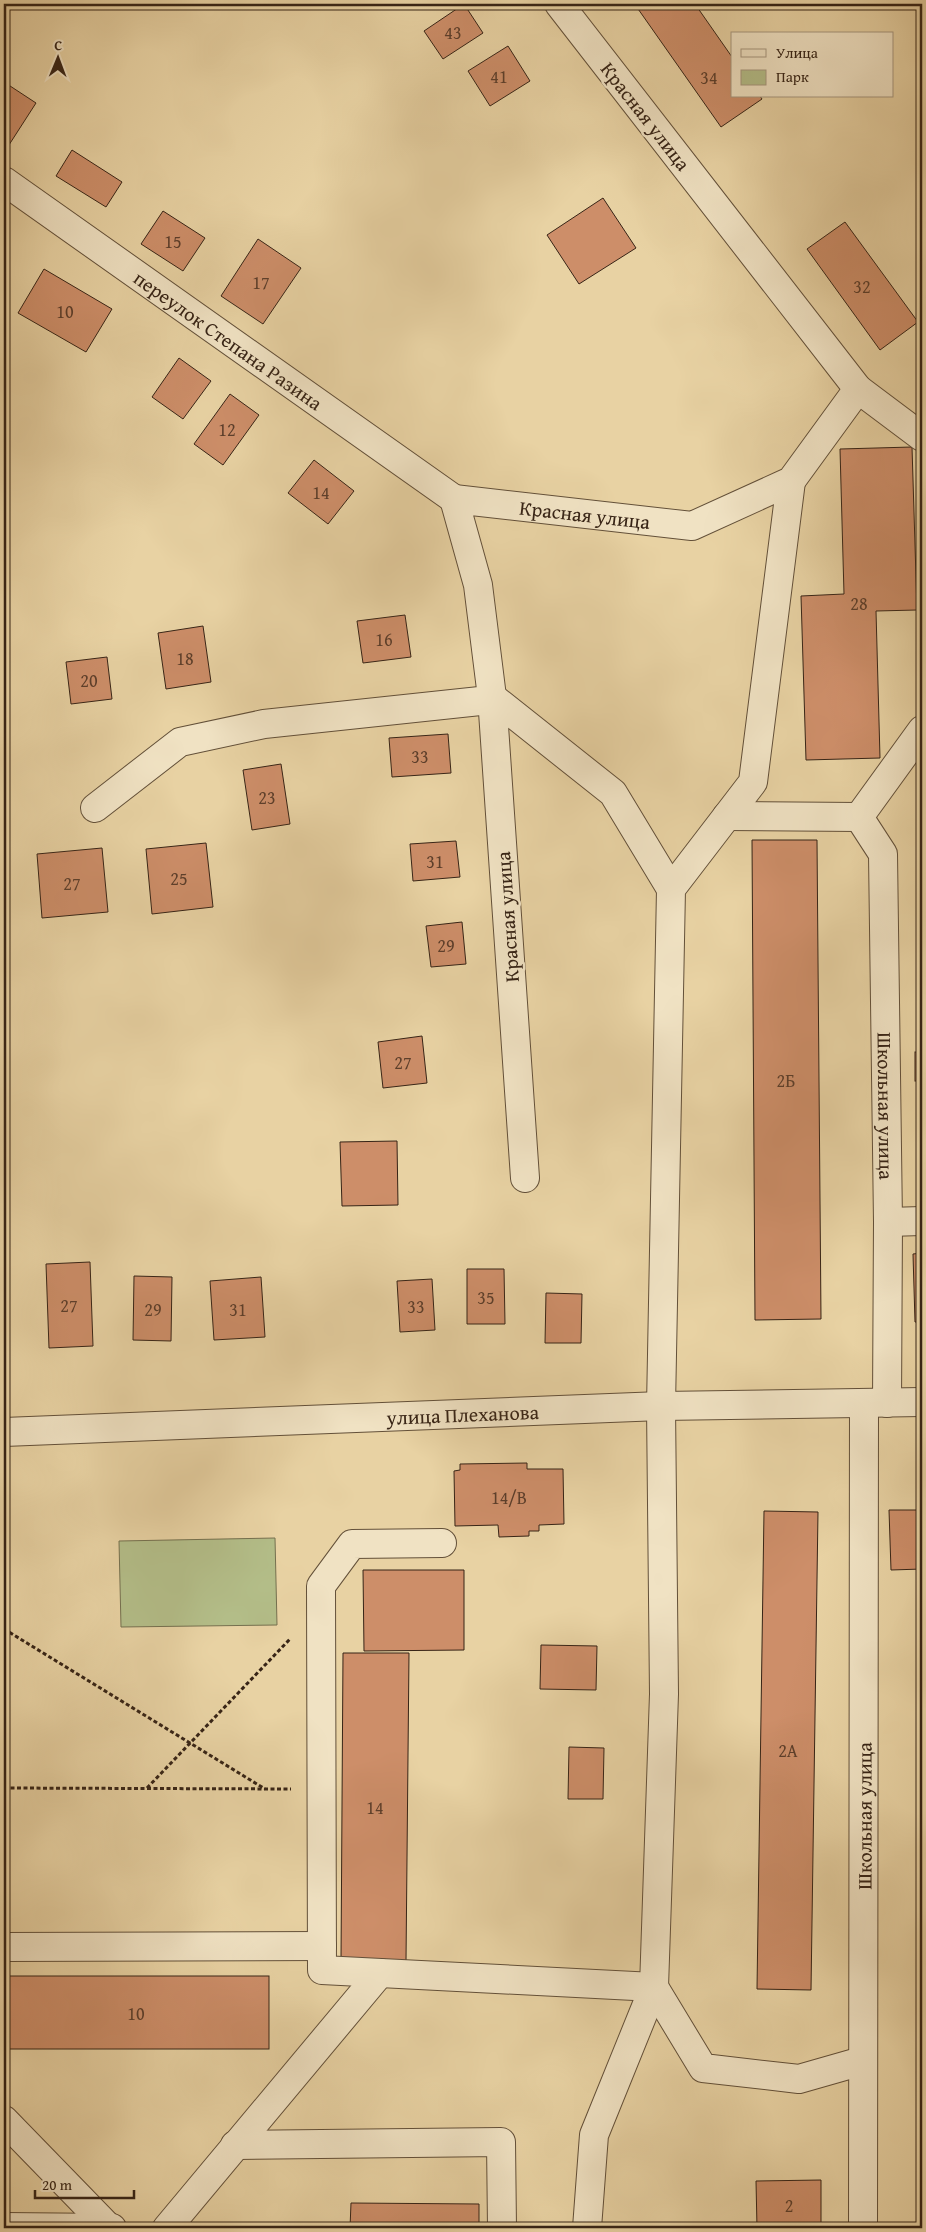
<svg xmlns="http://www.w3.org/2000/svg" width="926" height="2232" viewBox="0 0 926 2232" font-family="'Gentium Book Plus',serif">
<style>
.green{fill:#b3bd88;stroke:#75704f}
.building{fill:#cd8e69;stroke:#372416}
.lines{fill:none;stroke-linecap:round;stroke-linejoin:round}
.minor-casing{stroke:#635039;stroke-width:30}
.path{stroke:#372416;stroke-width:3;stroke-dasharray:4 2.5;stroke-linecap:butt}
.minor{stroke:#f0e2c3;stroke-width:28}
.labels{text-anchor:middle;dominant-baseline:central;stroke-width:5;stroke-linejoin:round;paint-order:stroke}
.number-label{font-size:18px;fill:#5c3e2b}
.street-label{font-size:20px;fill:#372416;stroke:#f0e2c3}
</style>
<rect width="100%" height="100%" fill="#e8d2a3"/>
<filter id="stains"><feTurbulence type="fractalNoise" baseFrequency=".004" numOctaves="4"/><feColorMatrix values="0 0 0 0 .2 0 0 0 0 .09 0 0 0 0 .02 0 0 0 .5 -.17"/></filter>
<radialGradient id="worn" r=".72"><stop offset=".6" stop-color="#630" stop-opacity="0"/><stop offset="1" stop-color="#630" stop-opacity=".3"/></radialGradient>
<!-- green -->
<polygon class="green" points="275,1538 277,1625 121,1627 119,1541"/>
<!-- building -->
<g class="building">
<polygon points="464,4 483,33 443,59 424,31"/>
<polygon points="639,4 695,4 732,57 732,96 760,96 762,99 721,127 636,6"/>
<polygon points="508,46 530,81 490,106 468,71"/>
<polygon points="4,82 36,103 7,148 4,146"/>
<polygon points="72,150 122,182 106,207 56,176"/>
<polygon points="603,198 636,248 579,284 547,235"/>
<polygon points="163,211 205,238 183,271 141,244"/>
<polygon points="845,222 918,322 880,350 807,249"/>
<polygon points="258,239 301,268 263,324 221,296"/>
<polygon points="44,269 112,309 86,352 18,313"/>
<polygon points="179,358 211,381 183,419 152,397"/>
<polygon points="230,394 259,415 223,465 194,444"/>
<polygon points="912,447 917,610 876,611 880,758 806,760 801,596 844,594 840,449"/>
<polygon points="314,460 354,491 328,524 288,493"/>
<polygon points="405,615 411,657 363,663 357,621"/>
<polygon points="203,626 211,682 166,689 158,633"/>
<polygon points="107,657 112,699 71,704 66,662"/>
<polygon points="448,734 451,773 392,777 389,738"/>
<polygon points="281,764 290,824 252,830 243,770"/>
<polygon points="752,840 817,840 821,1319 755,1320"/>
<polygon points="456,841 460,877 413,881 410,844"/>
<polygon points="206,843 213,907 152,914 146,849"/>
<polygon points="102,848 108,912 42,918 37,854"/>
<polygon points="462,922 466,964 431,967 426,926"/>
<polygon points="422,1036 427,1083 383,1088 378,1042"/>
<rect x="915" y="1052" width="7" height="29"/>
<polygon points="397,1141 398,1205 342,1206 340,1142"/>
<polygon points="922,1253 922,1322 915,1322 913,1254"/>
<polygon points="90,1262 93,1346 49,1348 46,1264"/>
<polygon points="467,1269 504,1269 505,1324 467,1324"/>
<polygon points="134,1276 172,1277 171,1341 133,1340"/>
<polygon points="261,1277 265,1337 214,1340 210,1281"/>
<polygon points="432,1279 435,1330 400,1332 397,1281"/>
<polygon points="546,1293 582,1294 581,1343 545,1343"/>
<polygon points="527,1463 527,1469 563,1469 564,1524 539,1525 539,1531 529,1531 529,1536 499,1537 498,1525 455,1526 454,1471 460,1470 460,1464"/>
<polygon points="889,1510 922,1510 922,1569 891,1570"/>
<polygon points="764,1511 818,1512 811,1990 757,1989"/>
<polygon points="363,1570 464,1570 464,1650 364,1651"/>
<polygon points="541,1645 597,1646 596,1690 540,1689"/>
<polygon points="343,1653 409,1653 406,1961 341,1960"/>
<polygon points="569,1747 604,1748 603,1799 568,1799"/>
<rect x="4" y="1976" width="265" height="73"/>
<polygon points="821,2180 821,2228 757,2228 756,2181"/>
<polygon points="351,2203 479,2204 479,2228 350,2228"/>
</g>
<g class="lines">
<defs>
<g id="minor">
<path id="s1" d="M4,181L454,499"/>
<polyline points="858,389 922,437"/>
<polyline points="95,808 180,742 264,724 480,701 492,697 613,793 671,889"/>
<polyline points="727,816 859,817"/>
<path id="s2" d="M859,817L883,854L888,1222L887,1403"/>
<polyline points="859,817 922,730"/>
<path id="s3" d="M525,1178L492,697L478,585L454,499L692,526L791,481L858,389L559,4"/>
<polyline points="888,1222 922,1221"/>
<path id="s4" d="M4,1432L661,1406L922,1402"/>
<polyline points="442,1543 352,1544 321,1586 322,1970 654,1987 703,2068 799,2079 862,2061"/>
<polyline points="4,1947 322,1946"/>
<polyline points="4,2120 109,2228"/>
<polyline points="235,2145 501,2142 502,2228"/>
<polyline points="4,2227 112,2228"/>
<polyline points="167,2228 380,1973"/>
<polyline points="587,2228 594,2135 654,1987 664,1694 661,1406 671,889 753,782 791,481"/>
<path id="s5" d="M863,2228L864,1404"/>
</g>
</defs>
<!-- minor casing -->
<use href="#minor" class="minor-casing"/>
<!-- path -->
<g class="path">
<polyline points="4,1629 265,1789"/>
<polyline points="4,1788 291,1789"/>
<polyline points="147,1788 290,1639"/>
</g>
<!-- minor -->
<use href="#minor" class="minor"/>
</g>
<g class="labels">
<!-- number labels -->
<g class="number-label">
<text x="453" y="32">43</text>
<text x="499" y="76">41</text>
<text x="709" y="77">34</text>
<text x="173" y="241">15</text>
<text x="261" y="282">17</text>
<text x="862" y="286">32</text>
<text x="65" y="311">10</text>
<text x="227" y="429">12</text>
<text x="321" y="492">14</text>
<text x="859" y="603">28</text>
<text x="384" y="639">16</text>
<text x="185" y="658">18</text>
<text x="89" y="680">20</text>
<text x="420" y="756">33</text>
<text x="267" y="797">23</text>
<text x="435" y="861">31</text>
<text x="179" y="878">25</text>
<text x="72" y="883">27</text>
<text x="446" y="945">29</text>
<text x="403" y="1062">27</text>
<text x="786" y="1080">2Б</text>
<text x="486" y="1297">35</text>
<text x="69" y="1305">27</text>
<text x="416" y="1306">33</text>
<text x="153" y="1309">29</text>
<text x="238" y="1309">31</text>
<text x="509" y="1497">14/В</text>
<text x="788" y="1750">2А</text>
<text x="375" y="1807">14</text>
<text x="136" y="2013">10</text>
<text x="789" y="2205">2</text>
</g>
<!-- street labels -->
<g class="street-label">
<text transform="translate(646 116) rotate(52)">Красная улица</text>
<text stroke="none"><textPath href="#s1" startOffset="275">переулок Степана Разина</textPath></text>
<text stroke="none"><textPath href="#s3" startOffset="816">Красная улица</textPath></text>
<text transform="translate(507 917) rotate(-94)">Красная улица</text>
<text stroke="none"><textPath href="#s2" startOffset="296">Школьная улица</textPath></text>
<text stroke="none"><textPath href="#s4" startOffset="459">улица Плеханова</textPath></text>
<text stroke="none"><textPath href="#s5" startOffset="412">Школьная улица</textPath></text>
</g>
</g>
<!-- margin -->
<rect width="926" height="2232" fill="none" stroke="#e8d2a3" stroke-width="20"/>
<rect x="5" y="5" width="916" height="2222" fill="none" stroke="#372416" stroke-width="2.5"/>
<rect x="10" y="10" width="906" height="2212" fill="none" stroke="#372416"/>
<!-- legend -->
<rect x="731" y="32" width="162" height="65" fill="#f0e2c3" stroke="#a6967e"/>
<rect x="741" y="49" width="25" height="8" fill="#f0e2c3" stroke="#a6967e"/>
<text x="776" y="58" font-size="15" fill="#372416">Улица</text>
<rect x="741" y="70" width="25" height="15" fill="#b3bd88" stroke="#a6967e"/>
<text x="776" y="82" font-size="15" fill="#372416">Парк</text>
<!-- north arrow -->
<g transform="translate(58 58) rotate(1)" stroke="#f0e2c3" stroke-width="4" paint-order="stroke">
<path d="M0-4L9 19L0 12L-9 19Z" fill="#372416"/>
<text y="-8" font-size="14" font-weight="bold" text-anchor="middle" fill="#372416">С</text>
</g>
<!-- scale -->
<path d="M35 2190v8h99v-8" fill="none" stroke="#372416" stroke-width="2.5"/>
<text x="42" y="2190" font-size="15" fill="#372416" stroke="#f0e2c3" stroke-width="4" paint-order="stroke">20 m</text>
<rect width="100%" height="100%" filter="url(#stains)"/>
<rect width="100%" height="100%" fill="url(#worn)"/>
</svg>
